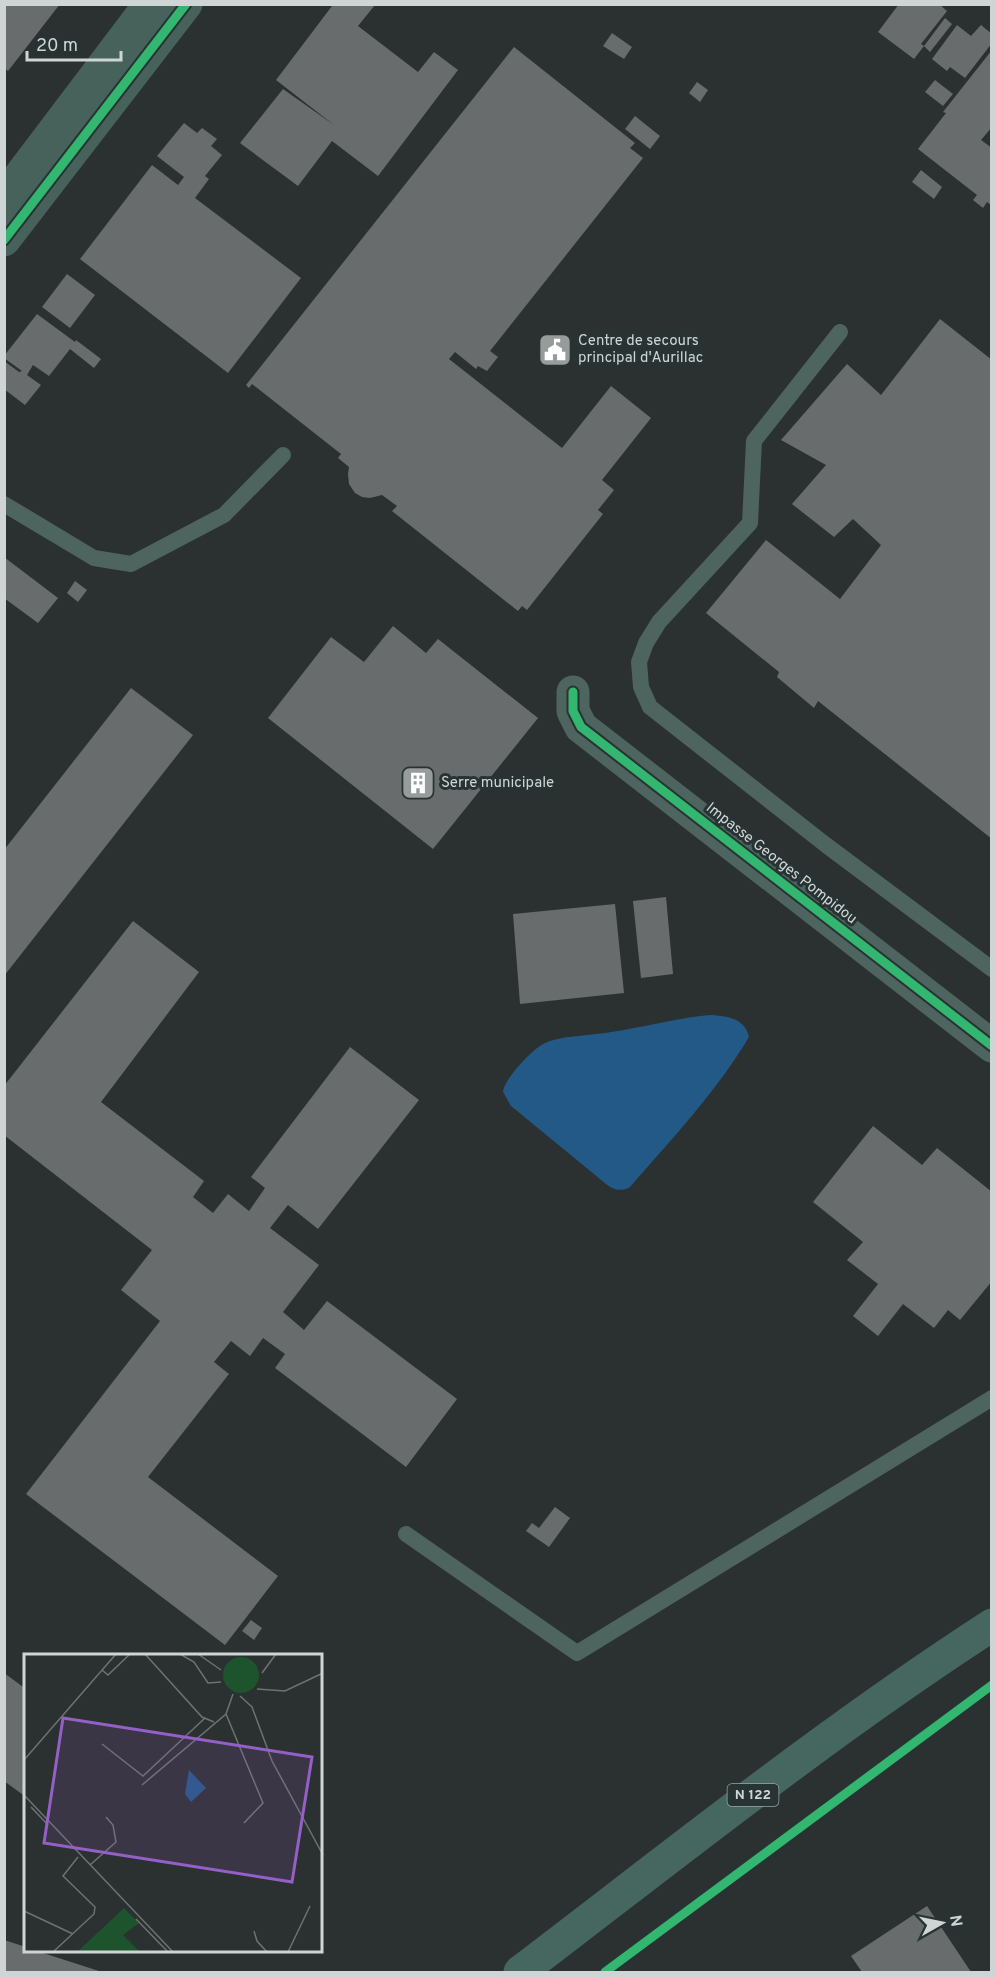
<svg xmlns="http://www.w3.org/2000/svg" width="996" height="1977" viewBox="0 0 996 1977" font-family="Overpass,sans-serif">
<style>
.water{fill:#235987}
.building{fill:#686c6d}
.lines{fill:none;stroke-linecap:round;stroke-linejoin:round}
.lane{stroke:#4d645f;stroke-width:16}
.street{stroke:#4d645f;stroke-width:33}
.secondary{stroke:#46625b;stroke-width:33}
.primary{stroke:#466760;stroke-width:33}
.cycleway-casing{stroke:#283333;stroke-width:13}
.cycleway{stroke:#33b770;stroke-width:9}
.labels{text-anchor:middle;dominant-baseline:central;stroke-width:6;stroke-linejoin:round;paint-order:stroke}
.shield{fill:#283333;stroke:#9da4a4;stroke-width:1.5}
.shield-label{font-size:14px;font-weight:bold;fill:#cfd5d5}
.poi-label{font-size:15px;fill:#cfd5d5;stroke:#283333;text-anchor:start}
.street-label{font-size:15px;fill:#cfd5d5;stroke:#283333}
.inset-road{fill:none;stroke:#6d7272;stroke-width:1.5}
.view{fill:#945fc6;fill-opacity:0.15;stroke:#945fc6;stroke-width:3}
.inset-edge{fill:none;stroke:#cfd5d5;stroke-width:3}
</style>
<rect width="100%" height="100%" fill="#2b3030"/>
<!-- water -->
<path class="water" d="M710,1015C727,1016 745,1018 749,1037C716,1092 672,1139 630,1187C622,1192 613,1190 606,1184L511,1106L503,1092C504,1079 532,1050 543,1044C560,1035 591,1036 611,1032C645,1027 676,1018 710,1015Z"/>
<!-- building -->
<g class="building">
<polygon points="4,4 60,4 8,71 4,68"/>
<polygon points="899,4 939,4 947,11 921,44 924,46 914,59 878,32"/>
<polygon points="330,5 375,5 358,26 418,72 434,52 458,70 378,176 332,141 298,186 240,143 283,89 334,125 276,80 332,6"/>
<polygon points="945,18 952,24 930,52 924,46"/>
<polygon points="957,25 971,36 981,25 992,34 992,43 965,78 950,67 947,71 932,59"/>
<polygon points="612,33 632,47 624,59 603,46"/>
<polygon points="514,47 635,143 630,148 643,158 490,351 498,357 487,371 478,366 476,369 455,352 449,359 562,448 611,386 651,418 602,480 614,490 598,510 603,514 527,610 522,606 518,611 392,511 397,506 382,495 370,498 362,497 355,493 349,484 348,474 349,467 338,458 341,454 252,384 249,388 246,385"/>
<polygon points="992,50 992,127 981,140 992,148 992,206 987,202 983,208 973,200 977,195 918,149 946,113 943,112"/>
<polygon points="935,80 953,94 943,106 925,92"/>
<polygon points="697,82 708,90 700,102 689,93"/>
<polygon points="635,116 660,136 650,149 625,129"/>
<polygon points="184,123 197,133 202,128 217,139 211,146 222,155 205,176 209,179 195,198 301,278 228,373 80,259 152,165 178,185 184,177 157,156"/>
<polygon points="921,170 942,187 934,199 912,182"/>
<polygon points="67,274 95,295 70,328 42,307"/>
<polygon points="37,314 75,342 76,340 101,359 94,368 70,349 49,376 33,365 27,375 41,385 25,405 4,389 4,361 19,372 22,371 4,358 4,356"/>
<polygon points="940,319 992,360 992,839 818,701 814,708 777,677 779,672 706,613 766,540 840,599 881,545 853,519 834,537 792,504 826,465 781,440 847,364 881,395"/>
<polygon points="4,557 58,598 38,623 4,598"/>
<polygon points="75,581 87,590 78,602 67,593"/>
<polygon points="393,626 426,653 438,639 538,718 433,849 268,718 331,637 364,662"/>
<polygon points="131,688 193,735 4,976 4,850"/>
<polygon points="666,897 673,974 641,978 633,901"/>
<polygon points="615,904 624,993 520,1004 513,914"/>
<polygon points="133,921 199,972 101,1102 204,1181 193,1197 213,1213 228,1194 249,1211 265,1188 251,1177 350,1047 419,1100 318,1229 288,1205 270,1228 319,1265 283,1312 304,1330 327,1301 457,1399 406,1467 275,1368 285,1354 263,1338 250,1356 231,1341 214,1362 229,1374 148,1477 278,1576 225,1645 26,1494 160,1321 121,1290 152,1250 4,1135 4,1086"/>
<polygon points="873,1126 922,1165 937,1148 992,1192 992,1281 960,1320 948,1310 934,1328 903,1304 878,1336 853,1316 878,1284 847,1260 863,1242 813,1202"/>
<polygon points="555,1507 570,1518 549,1547 526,1531 532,1523 539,1528"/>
<polygon points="251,1620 262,1628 254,1640 242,1631"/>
<polygon points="4,1673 26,1689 26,1797 4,1781"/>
<polygon points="927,1906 971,1972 862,1972 851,1956"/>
<polygon points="4,1940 26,1947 26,1952 40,1952 99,1971 98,1972 4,1972"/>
</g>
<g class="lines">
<!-- lane -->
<g class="lane">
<polyline points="840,332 754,441 750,523 659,622 646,643 639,662 641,687 650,707 826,845 992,969"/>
<polyline points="4,504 94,558 131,564 224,515 283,455"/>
<polyline points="406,1534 577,1653 992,1398"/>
</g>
<!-- street -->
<polyline class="street" points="573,692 573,711 581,727 992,1046"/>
<!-- secondary -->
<g class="secondary">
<polyline points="4,197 150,4"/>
<polyline points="4,240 186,4"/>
</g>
<!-- primary -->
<path class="primary" d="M520,1972C675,1854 828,1731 992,1625"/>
<defs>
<g id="cycleway">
<polyline points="4,240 186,4"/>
<polyline points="573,692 573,711 581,727 992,1046"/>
<polyline points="605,1972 992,1685"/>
</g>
</defs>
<!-- cycleway casing -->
<use href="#cycleway" class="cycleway-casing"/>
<!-- cycleway -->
<use href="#cycleway" class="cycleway"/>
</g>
<!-- icons -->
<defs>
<symbol id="civic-square" viewBox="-11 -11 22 22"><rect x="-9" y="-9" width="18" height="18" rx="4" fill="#969b9b" stroke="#283333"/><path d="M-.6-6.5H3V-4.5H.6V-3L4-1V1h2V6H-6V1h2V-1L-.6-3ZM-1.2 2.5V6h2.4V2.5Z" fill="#fff"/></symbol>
<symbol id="building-square" viewBox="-11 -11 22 22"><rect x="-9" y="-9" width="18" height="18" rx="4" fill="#969b9b" stroke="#283333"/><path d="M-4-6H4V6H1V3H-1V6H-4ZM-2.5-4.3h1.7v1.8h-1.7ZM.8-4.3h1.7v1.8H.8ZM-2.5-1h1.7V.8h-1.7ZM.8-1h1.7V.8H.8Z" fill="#fff"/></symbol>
</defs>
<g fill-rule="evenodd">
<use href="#civic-square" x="536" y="331" width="38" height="38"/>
<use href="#building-square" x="399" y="764" width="38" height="38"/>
</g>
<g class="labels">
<!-- shield labels -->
<rect class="shield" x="727.5" y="1784" width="51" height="22" rx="4.5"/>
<g class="shield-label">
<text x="753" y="1795">N 122</text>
</g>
<!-- poi labels -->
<g class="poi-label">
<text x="578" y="341">Centre de secours<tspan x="578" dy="17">principal d'Aurillac</tspan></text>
<text x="441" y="783">Serre municipale</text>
</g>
<!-- street labels -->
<g class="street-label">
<text transform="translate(781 864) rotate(38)">Impasse Georges Pompidou</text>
</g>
</g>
<!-- overview -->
<g transform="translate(24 1654)">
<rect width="298" height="298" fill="#2b3030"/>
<path d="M199 21a18 18 0 1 1 36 0a18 18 0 1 1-36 0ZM100,254L115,269L99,281L116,298H53Z" fill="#1d532d"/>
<path d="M165,116L182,134L167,148L161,140Z" fill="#235987"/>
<path class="inset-road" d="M121,0L178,63L190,68M156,0L170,8L184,29L197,28M174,0L197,16M78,16L84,21L106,0M238,19L252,0M233,35L261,37L299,19M216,42L228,53L248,107L299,201M202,60L239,149L220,169M78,90L119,122L181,64M0,106L92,0M118,131L202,60L209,40M0,141L149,298M7,153L24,171M66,211L92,188L89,171L82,163M0,257L49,280M112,265L144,298M230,277L233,287L243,298M29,298L70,260L71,253L39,222L54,203M264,298L286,252"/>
<path class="view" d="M39,64L288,103L268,228L20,189Z"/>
<rect width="298" height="298" class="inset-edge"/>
</g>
<!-- border -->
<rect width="996" height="1977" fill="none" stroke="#cfd5d5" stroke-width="12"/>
<!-- north arrow -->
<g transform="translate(942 1923) rotate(81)" stroke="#283333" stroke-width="4.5" paint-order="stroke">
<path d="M0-4.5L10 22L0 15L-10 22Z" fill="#cfd5d5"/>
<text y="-9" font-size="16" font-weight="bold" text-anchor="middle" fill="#cfd5d5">N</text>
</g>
<!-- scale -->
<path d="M27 51v9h94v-9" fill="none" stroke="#cfd5d5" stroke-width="3"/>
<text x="36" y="51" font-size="18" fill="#cfd5d5" stroke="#283333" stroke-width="4.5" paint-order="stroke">20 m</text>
</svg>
